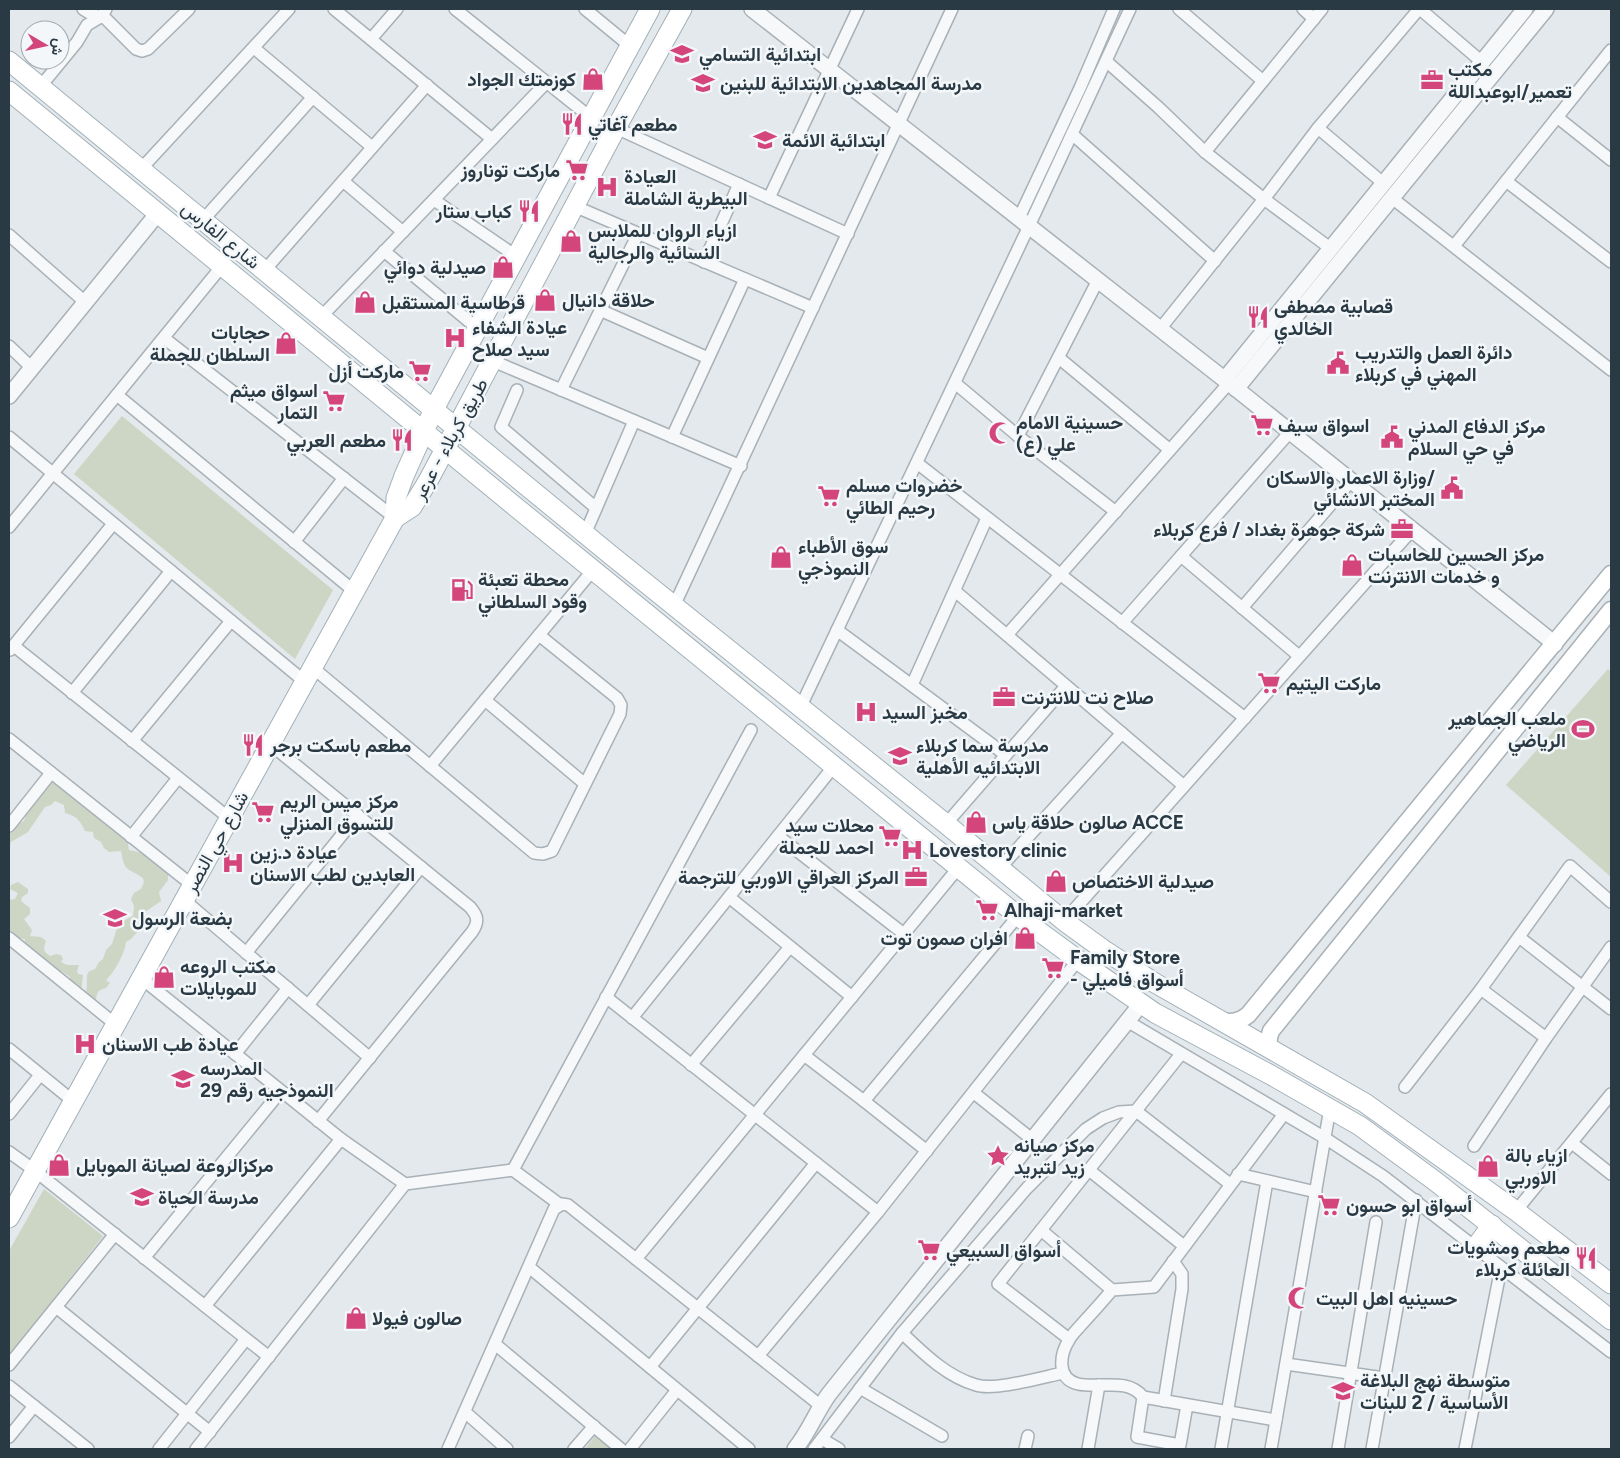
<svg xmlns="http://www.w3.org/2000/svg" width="1620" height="1458" viewBox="0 0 1620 1458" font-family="Figtree,Vazirmatn,sans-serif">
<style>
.green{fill:#cdd6c4}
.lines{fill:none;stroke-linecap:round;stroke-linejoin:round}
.minor-casing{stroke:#a8b1b7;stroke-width:14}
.tertiary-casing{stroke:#a8b1b7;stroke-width:18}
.secondary-casing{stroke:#a8b1b7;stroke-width:19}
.primary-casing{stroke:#a2b0b8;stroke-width:21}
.minor{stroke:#f7f8fa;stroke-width:11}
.tertiary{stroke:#f7f8fa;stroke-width:15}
.secondary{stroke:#fff;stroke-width:16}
.primary{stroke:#fff;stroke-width:19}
.labels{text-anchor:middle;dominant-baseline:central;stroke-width:5;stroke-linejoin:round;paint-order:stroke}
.poi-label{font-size:19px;font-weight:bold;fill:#2a3a45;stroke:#f3f7f9;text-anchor:start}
.street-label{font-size:19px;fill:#2a3a45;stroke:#f3f7f9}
</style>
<rect width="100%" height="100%" fill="#e3e9ec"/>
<!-- green -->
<g class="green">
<polygon points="122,416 333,590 295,659 74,474"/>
<polygon points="1608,669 1611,672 1611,877 1506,785"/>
<path d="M49,780L54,784L61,781L70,796L127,839L129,850L148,854L168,871V880L159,892L161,901L145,912L139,930L131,939L126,942C125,953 114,973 106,980L110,983L106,988C98,990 97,992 96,1000L90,999L85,995C89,984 85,981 88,972L95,969L99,962L103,959L106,950L112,944L118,925L125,920L133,916L134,906L131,899L134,893L141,889L144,882L143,878C127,867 125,873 121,851L109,852L104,848L101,842L94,838L93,832L85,831C80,820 76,816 65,813L64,805L55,801L51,805L45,807L28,832L11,842L9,851C9,831 6,830 24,821L29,805Z"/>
<path d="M18,882L28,889V893L22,897L21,901L30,908V914L24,919L32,930L30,936L41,937L46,941C43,949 43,951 50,956L56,954L61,955L63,959L61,962L67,965H79L77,971L78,974L83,975L81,992L70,983V977L63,972L49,967L24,950L25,939L9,937V900L15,899L18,893L10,889L11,885Z"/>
<polygon points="44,1189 103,1236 9,1356 9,1251"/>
<polygon points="595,1436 611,1449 585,1449"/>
</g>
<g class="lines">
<defs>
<g id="minor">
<polyline points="83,9 91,14 105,18 136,49 142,51 148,49 189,9"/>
<polyline points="334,9 492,139"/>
<polyline points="455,9 590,117"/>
<polyline points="585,9 630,46"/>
<polyline points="1179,9 1263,81"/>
<polyline points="1303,9 1314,19"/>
<polyline points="1420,9 1482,62"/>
<polyline points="371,39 397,9"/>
<polyline points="254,48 372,147"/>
<polyline points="1106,61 1158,107 1205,152 1264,199 1326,245"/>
<polyline points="40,87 77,42 87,25 102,16 106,9"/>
<polyline points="1557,117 1611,160"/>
<polyline points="616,128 848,234"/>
<polyline points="1318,128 1383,183"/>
<polyline points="1072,134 1215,261"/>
<polyline points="1205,152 1322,9"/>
<polyline points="141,169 289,9"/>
<polyline points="343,181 403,232"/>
<polyline points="1506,181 1611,262"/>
<polyline points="769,198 858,9"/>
<polyline points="1392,198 1611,370"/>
<polyline points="434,200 516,256"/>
<polyline points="574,206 813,308"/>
<polyline points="1019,218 1080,88 1114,9"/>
<polyline points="203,220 313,97"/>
<polyline points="9,235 85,302"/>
<polyline points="1454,246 1611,50"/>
<polyline points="384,251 477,328"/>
<polyline points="704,262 739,184"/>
<polyline points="264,271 427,85"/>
<polyline points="600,310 708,358"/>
<polyline points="321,317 546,83"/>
<polyline points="1160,329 1264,199 1318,128 1419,9"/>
<polyline points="164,338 395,518"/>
<polyline points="9,346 32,368"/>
<polyline points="1059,358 1170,450"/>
<polyline points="493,361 741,466"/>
<polyline points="955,383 1018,436 1116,512"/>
<polyline points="517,390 501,427 596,508"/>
<polyline points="561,390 638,234"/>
<polyline points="117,395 354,591"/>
<polyline points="1018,436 1098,280"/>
<polyline points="9,437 304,681"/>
<polyline points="672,437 745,279"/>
<polyline points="917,463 1245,718"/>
<polyline points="9,527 222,266"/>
<polyline points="585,534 634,421"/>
<polyline points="294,542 344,478"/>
<polyline points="1181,556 1299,656"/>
<polyline points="955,591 1184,786"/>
<polyline points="674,606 952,9"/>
<polyline points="1242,608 1351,481"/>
<polyline points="1122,623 1290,432"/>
<polyline points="837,630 1006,755"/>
<polyline points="1007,635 1229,383"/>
<polyline points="14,646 229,818"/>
<polyline points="10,650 113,524"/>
<polyline points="312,667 534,853 543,854 552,851 620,714 621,705 617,698 539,635"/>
<polyline points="912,685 987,518"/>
<polyline points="72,693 171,571"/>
<polyline points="485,700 585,784"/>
<polyline points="800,708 1029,226 1130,9"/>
<polyline points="9,739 192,885"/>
<polyline points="132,741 231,621"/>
<path d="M270,744L470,907C478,916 479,922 472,932L318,1121"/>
<polyline points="430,766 593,570"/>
<polyline points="946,824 1066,686"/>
<polyline points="9,826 51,773"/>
<polyline points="778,836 904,934"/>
<polyline points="131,837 178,778"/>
<polyline points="1000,868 1122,733"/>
<polyline points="729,897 852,997"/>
<polyline points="184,900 370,1058"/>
<polyline points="1064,921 1412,530"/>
<polyline points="1519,937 1611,1009"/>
<polyline points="9,938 115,1024"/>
<polyline points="246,953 358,815"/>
<polyline points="141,978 341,1139 405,1184 513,1170 559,1204"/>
<polyline points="1481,989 1546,1038"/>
<polyline points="606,997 878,1212"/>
<polyline points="308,1005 421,867"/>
<polyline points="632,1018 834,766"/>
<polyline points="1127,1021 1325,1138 1383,1176 1611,1352"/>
<polyline points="9,1049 73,1101"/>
<polyline points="235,1054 288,988"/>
<polyline points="804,1055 864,1101 927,1151"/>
<polyline points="691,1065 790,947"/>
<polyline points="1405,1087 1481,989 1570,866 1611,902"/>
<polyline points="974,1093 1033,1140"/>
<polyline points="864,1101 1018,916"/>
<polyline points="9,1114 40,1075"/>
<polyline points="1572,1143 1611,1174"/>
<polyline points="1474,1146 1546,1038 1611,947"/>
<polyline points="9,1152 34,1170 269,1357"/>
<polyline points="513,1170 751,730"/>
<polyline points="1089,1170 1184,1246"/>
<polyline points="1238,1174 1316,1192"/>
<polyline points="1516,1211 1611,1094"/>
<polyline points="1041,1230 1112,1290"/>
<polyline points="144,1258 281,1091"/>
<polyline points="636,1259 959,867"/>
<polyline points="529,1267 749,1449"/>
<polyline points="205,1306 341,1139"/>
<polyline points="56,1307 210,1432"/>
<path d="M902,1333C923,1353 947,1377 976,1385C995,1391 1043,1377 1063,1373"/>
<polyline points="1069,1339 998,1284 1181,1054"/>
<polyline points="495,1344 621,1449"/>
<polyline points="758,1356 878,1212 1078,960"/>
<polyline points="1286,1364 1384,1378"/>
<polyline points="9,1365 115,1234"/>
<polyline points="650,1367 816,1163"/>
<polyline points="9,1386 88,1449"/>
<polyline points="860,1388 942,1436"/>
<path d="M1143,1397C1127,1377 1100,1389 1078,1384C1056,1379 1060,1354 1069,1340C1072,1334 1077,1330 1081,1325C1092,1313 1102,1302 1112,1290L1154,1287L1284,1114"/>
<polyline points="1164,1401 1182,1289 1182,1274 1173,1261"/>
<polyline points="1187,1405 1180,1445 1137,1437 1143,1397 1276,1420"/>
<polyline points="465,1412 507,1449"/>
<polyline points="9,1437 34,1406"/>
<polyline points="822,1439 839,1449"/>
<polyline points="159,1449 246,1339"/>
<polyline points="196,1449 405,1184"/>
<polyline points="448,1449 554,1209 562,1204 568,1205 821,1406"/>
<polyline points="574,1449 594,1426"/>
<polyline points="630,1449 677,1390"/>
<polyline points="814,1449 902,1333 1027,1188 1086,1129 1103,1118 1119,1112 1136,1111 1230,1184"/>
<polyline points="1025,1449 1028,1436"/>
<polyline points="1088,1449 1099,1385"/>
<polyline points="1221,1449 1267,1181"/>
<polyline points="1271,1449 1330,1108"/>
<polyline points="1338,1449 1376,1222"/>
<polyline points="1372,1449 1416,1200"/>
<polyline points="1465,1449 1501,1268"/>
</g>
<g id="tertiary">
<polyline points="752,9 1229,383 1555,644"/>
<polyline points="1225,379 1525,9"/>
<polyline points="1236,389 1546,9"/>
<polyline points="9,396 158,213"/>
<path d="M795,1449C809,1432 816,1412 829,1394L1141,1004"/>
</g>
<g id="secondary">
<path d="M1221,1021C1232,1023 1239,1022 1248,1015L1611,574"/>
<path d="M1274,1051C1267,1044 1268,1040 1271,1031L1611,610"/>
</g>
<g id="primary">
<polyline points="9,61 612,556 946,824 1064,921 1104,950 1155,983 1365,1103 1516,1211 1611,1284"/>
<polyline points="9,91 506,499 1018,916 1078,960 1155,1013 1271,1075 1360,1126 1435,1181 1611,1320"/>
<polyline points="395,518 412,507 428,481 616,128 682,9"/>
<polyline points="9,1218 395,518 396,498 404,476 434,409 650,9"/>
<polyline points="1475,1248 1492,1225"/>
</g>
</defs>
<!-- minor casing -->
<use href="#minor" class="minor-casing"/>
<!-- tertiary casing -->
<use href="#tertiary" class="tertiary-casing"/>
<!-- secondary casing -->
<use href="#secondary" class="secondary-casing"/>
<!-- primary casing -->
<use href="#primary" class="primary-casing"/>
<!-- minor -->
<use href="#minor" class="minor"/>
<!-- tertiary -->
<use href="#tertiary" class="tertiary"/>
<!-- secondary -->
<use href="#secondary" class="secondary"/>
<!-- primary -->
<use href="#primary" class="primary"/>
</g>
<!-- icons -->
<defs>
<symbol id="school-bare" viewBox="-9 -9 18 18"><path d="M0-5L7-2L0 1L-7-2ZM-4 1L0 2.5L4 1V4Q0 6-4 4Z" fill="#d4457b" stroke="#f3f7f9" stroke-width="2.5" paint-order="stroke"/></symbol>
<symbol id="shop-bare" viewBox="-9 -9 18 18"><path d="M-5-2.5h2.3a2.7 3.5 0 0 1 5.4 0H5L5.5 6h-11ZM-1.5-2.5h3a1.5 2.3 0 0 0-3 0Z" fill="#d4457b" stroke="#f3f7f9" stroke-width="2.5" paint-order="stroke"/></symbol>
<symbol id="office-bare" viewBox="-9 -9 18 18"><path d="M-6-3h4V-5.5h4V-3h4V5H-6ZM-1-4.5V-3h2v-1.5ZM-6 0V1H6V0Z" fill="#d4457b" stroke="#f3f7f9" stroke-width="2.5" paint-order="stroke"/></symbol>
<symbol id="restaurant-bare" viewBox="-9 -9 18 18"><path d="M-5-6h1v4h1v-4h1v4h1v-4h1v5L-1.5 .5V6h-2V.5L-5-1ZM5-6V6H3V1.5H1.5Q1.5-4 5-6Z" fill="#d4457b" stroke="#f3f7f9" stroke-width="2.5" paint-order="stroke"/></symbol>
<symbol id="supermarket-bare" viewBox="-9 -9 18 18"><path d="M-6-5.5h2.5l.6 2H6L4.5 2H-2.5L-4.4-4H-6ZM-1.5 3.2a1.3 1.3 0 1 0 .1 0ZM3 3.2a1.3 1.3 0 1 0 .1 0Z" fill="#d4457b" stroke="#f3f7f9" stroke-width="2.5" paint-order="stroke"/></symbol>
<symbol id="hospital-bare" viewBox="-9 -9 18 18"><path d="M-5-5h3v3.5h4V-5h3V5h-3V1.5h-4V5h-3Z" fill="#d4457b" stroke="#f3f7f9" stroke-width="2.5" paint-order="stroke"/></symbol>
<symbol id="civic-bare" viewBox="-9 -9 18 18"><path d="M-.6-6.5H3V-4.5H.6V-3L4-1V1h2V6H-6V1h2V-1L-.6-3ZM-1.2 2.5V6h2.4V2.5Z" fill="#d4457b" stroke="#f3f7f9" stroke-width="2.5" paint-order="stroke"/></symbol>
<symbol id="mosque-bare" viewBox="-9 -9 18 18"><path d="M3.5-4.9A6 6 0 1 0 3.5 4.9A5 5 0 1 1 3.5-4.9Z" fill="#d4457b" stroke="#f3f7f9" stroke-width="2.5" paint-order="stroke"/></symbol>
<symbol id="fuel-bare" viewBox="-9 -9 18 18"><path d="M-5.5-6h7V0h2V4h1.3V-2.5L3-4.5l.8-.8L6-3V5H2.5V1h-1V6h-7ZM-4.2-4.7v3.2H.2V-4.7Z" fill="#d4457b" stroke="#f3f7f9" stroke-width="2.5" paint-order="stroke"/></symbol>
<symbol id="stadium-bare" viewBox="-9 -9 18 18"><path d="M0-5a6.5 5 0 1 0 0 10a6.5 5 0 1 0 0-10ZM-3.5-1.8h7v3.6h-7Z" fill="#d4457b" stroke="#f3f7f9" stroke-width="2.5" paint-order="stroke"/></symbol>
<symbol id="sight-bare" viewBox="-9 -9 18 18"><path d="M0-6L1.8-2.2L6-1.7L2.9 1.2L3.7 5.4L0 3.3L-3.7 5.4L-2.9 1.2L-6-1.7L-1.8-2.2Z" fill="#d4457b" stroke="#f3f7f9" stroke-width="2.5" paint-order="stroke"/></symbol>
</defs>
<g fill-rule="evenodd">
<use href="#school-bare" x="666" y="38" width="32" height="32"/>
<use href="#shop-bare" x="577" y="63" width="32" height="32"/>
<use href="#office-bare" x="1416" y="64" width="32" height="32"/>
<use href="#school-bare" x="687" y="67" width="32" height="32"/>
<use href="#restaurant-bare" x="556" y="108" width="32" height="32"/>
<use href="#school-bare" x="749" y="124" width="32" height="32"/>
<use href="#supermarket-bare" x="561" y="154" width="32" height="32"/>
<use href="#hospital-bare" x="591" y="171" width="32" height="32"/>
<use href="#restaurant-bare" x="513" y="195" width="32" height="32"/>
<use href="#shop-bare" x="555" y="225" width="32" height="32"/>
<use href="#shop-bare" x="487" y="251" width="32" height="32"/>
<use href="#shop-bare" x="529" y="284" width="32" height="32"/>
<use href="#shop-bare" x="349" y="286" width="32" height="32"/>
<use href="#restaurant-bare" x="1242" y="301" width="32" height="32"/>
<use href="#hospital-bare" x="439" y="322" width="32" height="32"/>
<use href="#shop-bare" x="270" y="327" width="32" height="32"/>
<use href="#civic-bare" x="1322" y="347" width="32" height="32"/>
<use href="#supermarket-bare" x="404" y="355" width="32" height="32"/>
<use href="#supermarket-bare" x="318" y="385" width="32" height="32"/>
<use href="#supermarket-bare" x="1246" y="409" width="32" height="32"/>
<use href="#mosque-bare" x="984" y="417" width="32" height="32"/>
<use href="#civic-bare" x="1376" y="421" width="32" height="32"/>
<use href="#restaurant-bare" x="386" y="424" width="32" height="32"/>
<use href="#civic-bare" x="1436" y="472" width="32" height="32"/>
<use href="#supermarket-bare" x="813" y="480" width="32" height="32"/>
<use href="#office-bare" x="1386" y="513" width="32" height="32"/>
<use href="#shop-bare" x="765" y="541" width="32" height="32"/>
<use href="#shop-bare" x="1336" y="549" width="32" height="32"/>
<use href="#fuel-bare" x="446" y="574" width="32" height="32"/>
<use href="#supermarket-bare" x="1253" y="667" width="32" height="32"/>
<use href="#office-bare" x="988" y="681" width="32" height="32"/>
<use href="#hospital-bare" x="850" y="696" width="32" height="32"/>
<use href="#stadium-bare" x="1567" y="713" width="32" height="32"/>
<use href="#restaurant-bare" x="237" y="729" width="32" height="32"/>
<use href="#school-bare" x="884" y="740" width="32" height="32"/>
<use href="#supermarket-bare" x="247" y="796" width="32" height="32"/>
<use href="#shop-bare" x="960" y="806" width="32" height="32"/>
<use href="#supermarket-bare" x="874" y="820" width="32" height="32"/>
<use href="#hospital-bare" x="896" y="834" width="32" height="32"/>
<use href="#hospital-bare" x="217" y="847" width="32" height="32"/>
<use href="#office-bare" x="900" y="861" width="32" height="32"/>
<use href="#shop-bare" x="1040" y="865" width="32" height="32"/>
<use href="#supermarket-bare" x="971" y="894" width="32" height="32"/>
<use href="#school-bare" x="99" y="902" width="32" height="32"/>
<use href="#shop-bare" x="1009" y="922" width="32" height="32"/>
<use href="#supermarket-bare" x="1037" y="952" width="32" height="32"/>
<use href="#shop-bare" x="148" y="961" width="32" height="32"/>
<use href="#hospital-bare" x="69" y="1028" width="32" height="32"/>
<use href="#school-bare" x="167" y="1063" width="32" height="32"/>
<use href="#sight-bare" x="982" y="1140" width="32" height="32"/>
<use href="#shop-bare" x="43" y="1149" width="32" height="32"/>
<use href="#shop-bare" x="1472" y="1150" width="32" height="32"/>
<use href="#school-bare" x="126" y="1181" width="32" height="32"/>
<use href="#supermarket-bare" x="1313" y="1189" width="32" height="32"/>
<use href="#supermarket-bare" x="913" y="1234" width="32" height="32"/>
<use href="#restaurant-bare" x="1570" y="1242" width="32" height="32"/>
<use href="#mosque-bare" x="1283" y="1282" width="32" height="32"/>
<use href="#shop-bare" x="340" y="1302" width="32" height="32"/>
<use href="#school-bare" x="1327" y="1375" width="32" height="32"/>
</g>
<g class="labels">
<!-- poi labels -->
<g class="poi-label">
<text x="699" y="54">ابتدائية التسامي</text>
<text x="1448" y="69">مكتب<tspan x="1448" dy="22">تعمير/ابوعبداللة</tspan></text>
<text x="576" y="79" text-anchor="end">كوزمتك الجواد</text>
<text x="720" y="83">مدرسة المجاهدين الابتدائية للبنين</text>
<text x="588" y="124">مطعم آغاتي</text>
<text x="782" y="140">ابتدائية الائمة</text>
<text x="560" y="170" text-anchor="end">ماركت توناروز</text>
<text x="624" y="176">العيادة<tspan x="624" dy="22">البيطرية الشاملة</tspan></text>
<text x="512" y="211" text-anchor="end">كباب ستار</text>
<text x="588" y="230">ازياء الروان للملابس<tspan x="588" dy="22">النسائية والرجالية</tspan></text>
<text x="486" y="267" text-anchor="end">صيدلية دوائي</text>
<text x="562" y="300">حلاقة دانيال</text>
<text x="382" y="302">قرطاسية المستقبل</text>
<text x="1274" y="306">قصابية مصطفى<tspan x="1274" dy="22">الخالدي</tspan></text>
<text x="472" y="327">عيادة الشفاء<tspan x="472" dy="22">سيد صلاح</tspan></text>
<text x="270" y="332" text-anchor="end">حجابات<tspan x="270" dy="22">السلطان للجملة</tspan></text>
<text x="1355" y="352">دائرة العمل والتدريب<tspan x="1355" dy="22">المهني في كربلاء</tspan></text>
<text x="404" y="371" text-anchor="end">ماركت أزل</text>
<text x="318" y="390" text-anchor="end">اسواق ميثم<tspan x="318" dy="22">التمار</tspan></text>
<text x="1016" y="422">حسينية الامام<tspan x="1016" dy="22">علي (ع)</tspan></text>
<text x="1278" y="425">اسواق سيف</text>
<text x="1408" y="426">مركز الدفاع المدني<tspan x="1408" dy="22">في حي السلام</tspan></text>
<text x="386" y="440" text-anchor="end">مطعم العربي</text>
<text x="1435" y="477" text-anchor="end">وزارة الاعمار والاسكان/<tspan x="1435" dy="22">المختبر الانشائي</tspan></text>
<text x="846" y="485">خضروات مسلم<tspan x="846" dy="22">رحيم الطائي</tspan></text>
<text x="1385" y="529" text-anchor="end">شركة جوهرة بغداد / فرع كربلاء</text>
<text x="798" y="546">سوق الأطباء<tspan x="798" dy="22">النموذجي</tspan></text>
<text x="1368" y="554">مركز الحسين للحاسبات<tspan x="1368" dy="22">و خدمات الانترنت</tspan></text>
<text x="478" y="579">محطة تعبئة<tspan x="478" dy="22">وقود السلطاني</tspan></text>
<text x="1286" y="683">ماركت اليتيم</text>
<text x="1021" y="697">صلاح نت للانترنت</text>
<text x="882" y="712">مخبز السيد</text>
<text x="1566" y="718" text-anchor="end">ملعب الجماهير<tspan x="1566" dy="22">الرياضي</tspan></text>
<text x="270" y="745">مطعم باسكت برجر</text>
<text x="916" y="745">مدرسة سما كربلاء<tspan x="916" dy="22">الابتدائيه الأهلية</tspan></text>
<text x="280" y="801">مركز ميس الريم<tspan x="280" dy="22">للتسوق المنزلي</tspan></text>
<text x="992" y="822">صالون حلاقة ياس ACCE</text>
<text x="874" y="825" text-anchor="end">محلات سيد<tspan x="874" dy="22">احمد للجملة</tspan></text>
<text x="929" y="850">Lovestory clinic</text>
<text x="250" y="852">عيادة د.زين<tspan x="250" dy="22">العابدين لطب الاسنان</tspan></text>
<text x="899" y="877" text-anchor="end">المركز العراقي الاوربي للترجمة</text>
<text x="1072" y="881">صيدلية الاختصاص</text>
<text x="1004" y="910">Alhaji-market</text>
<text x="132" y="918">بضعة الرسول</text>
<text x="1008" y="938" text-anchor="end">افران صمون توت</text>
<text x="1070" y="957">Family Store<tspan x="1070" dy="22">- أسواق فاميلي</tspan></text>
<text x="180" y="966">مكتب الروعه<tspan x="180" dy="22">للموبايلات</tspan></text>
<text x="102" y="1044">عيادة طب الاسنان</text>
<text x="200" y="1068">المدرسه<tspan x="200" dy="22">النموذجيه رقم 29</tspan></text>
<text x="1014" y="1145">مركز صيانه<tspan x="1014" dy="22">زيد لتبريد</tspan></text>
<text x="1505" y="1155">ازياء بالة<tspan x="1505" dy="22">الاوربي</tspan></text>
<text x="76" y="1165">مركزالروعة لصيانة الموبايل</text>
<text x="158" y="1197">مدرسة الحياة</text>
<text x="1346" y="1205">أسواق ابو حسون</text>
<text x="1570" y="1247" text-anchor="end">مطعم ومشويات<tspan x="1570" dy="22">العائلة كربلاء</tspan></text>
<text x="946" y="1250">أسواق السبيعي</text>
<text x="1316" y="1298">حسينيه اهل البيت</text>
<text x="372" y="1318">صالون فيولا</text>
<text x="1360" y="1380">متوسطة نهج البلاغة<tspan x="1360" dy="22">الأساسية / 2 للبنات</tspan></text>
</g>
<!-- street labels -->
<g class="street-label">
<text transform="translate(221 235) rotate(39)">شارع الفارس</text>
<text transform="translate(450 439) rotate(-61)">طريق كربلاء - عرعر</text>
<text transform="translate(216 842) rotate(-61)">شارع حي النصر</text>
</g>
</g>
<!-- border -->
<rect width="1620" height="1458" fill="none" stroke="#2a3a45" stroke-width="20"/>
<!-- north arrow -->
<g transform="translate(45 45) rotate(99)"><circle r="24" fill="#f3f7f9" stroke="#a3abb1"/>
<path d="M0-4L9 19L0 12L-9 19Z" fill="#d4457b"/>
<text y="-8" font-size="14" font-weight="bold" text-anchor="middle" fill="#2a3a45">ش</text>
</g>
</svg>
